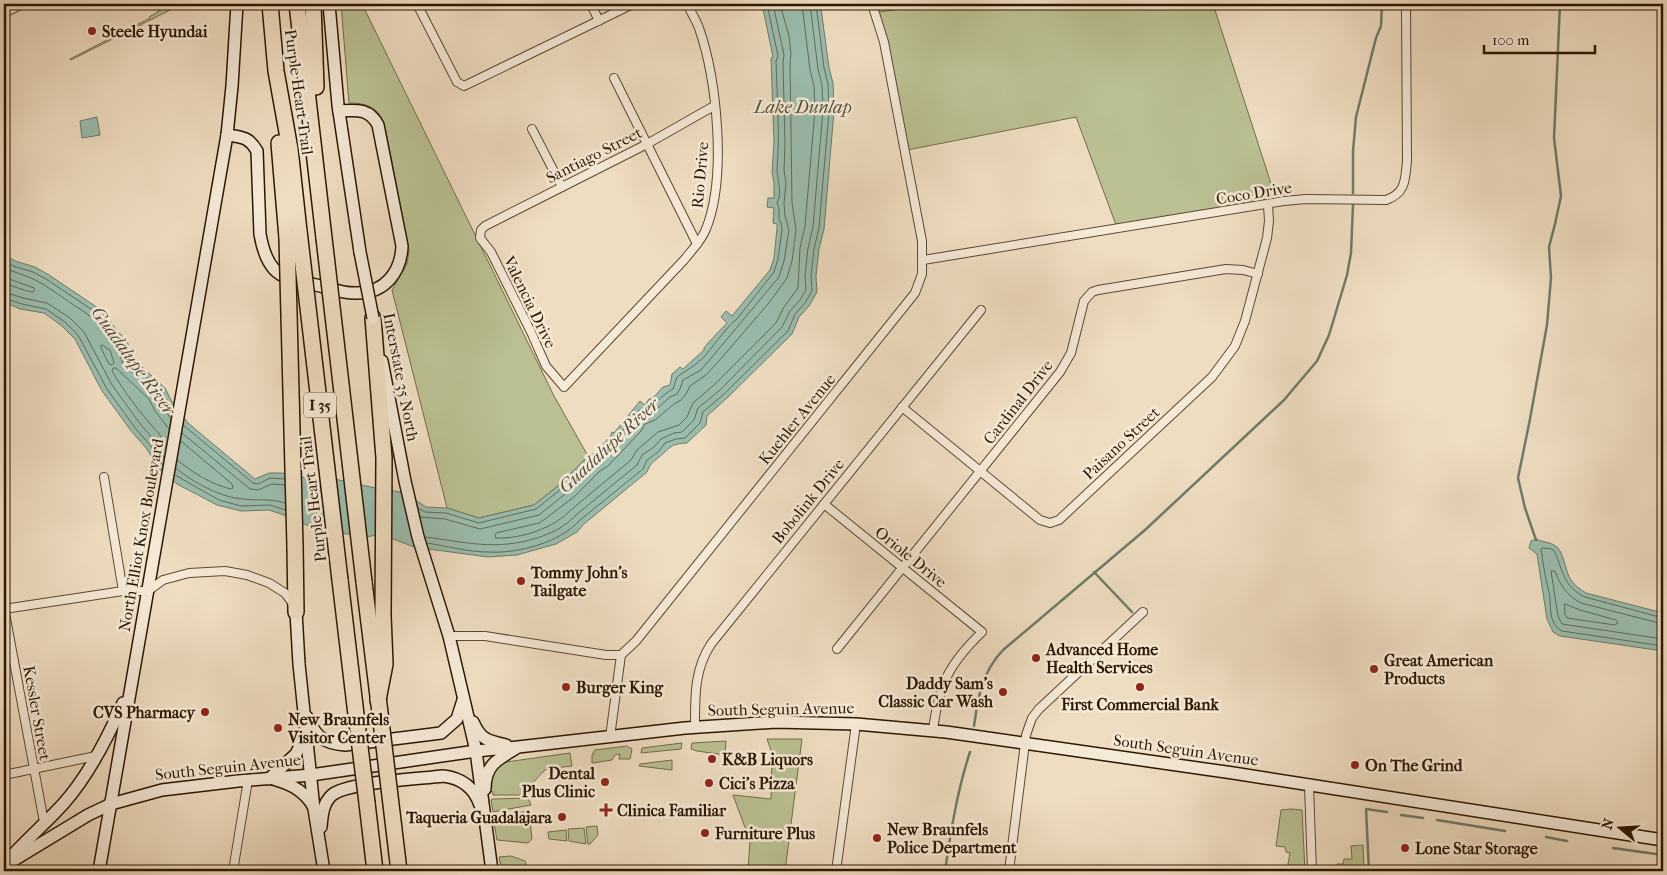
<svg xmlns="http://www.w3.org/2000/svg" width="1667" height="875" viewBox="0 0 1667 875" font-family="'IM FELL French Canon',serif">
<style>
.green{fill:#bac092;stroke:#736c4a}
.water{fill:#9abdae;stroke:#6e7b69}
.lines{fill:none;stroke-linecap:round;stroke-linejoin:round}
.shore{stroke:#636a58;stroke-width:1}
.stream{stroke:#6e7b69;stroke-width:2.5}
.street-casing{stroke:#5d4831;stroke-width:10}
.secondary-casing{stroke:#2c1701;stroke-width:14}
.highway-casing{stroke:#2c1701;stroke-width:18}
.street{stroke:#f5e9d7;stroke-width:8}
.secondary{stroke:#f5e9d7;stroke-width:11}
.highway{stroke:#efddc1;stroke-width:15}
.secondary-bridge-casing{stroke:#2c1701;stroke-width:14;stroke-linecap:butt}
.highway-bridge-casing{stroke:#2c1701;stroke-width:18;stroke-linecap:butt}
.secondary-bridge{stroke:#f5e9d7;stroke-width:11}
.highway-bridge{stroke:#efddc1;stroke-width:15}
.poi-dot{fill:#8f2418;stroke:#f5e9d7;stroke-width:2}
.labels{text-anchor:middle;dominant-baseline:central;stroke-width:5;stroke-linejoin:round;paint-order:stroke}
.shield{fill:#f5e9d7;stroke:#685641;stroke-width:1}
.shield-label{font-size:15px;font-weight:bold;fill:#2c1701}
.poi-label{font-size:16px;font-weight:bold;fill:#2c1701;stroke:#f5e9d7;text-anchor:start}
.street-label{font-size:16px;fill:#2c1701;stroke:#f5e9d7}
.water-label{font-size:18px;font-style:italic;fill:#52513e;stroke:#f5e9d7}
</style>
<rect width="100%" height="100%" fill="#efddc1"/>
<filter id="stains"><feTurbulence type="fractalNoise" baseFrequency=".004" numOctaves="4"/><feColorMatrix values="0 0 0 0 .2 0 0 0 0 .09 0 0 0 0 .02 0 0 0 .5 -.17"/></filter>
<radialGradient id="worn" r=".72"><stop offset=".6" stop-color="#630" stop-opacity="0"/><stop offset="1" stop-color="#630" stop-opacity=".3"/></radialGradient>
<!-- green -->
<g class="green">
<polygon points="172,4 182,4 71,60 70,59 150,18 149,17 158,12 158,11"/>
<path d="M341,4H362L554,396L588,456L563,482L534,505L479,518L447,508L392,290L407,264L409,250L386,132C382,110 371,103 349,103Z"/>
<polygon points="934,4 1213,4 1276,199 1116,225 1076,117 907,150 886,38 879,12"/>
<polygon points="767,739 802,739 785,871 748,871 750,841 733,795 771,799 772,753"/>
<polygon points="726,741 725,755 697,751 691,749 692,743"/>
<polygon points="682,743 681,749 641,753 642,748"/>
<polygon points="627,746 632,749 630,759 619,759 620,754 615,755 612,760 592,763 592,755 595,750"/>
<path d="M570,753L572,766L546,769L521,795H493L492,791L489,792C489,775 491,770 506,762Z"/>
<polygon points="672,760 672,770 639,766 640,764"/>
<polygon points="528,798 531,805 493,812 491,800 493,799"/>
<polygon points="1291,809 1302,810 1305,871 1293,871 1293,869 1290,868 1288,864 1290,853 1286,852 1285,847 1276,846 1281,810"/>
<polygon points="529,811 532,839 528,843 497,840 493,817"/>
<polygon points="597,826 598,835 590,844 588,844 586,827"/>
<polygon points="584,828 586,844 569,841 568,829"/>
<polygon points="566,830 567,841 549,839 548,832"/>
<polygon points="1363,845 1364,871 1338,871 1337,864 1343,864 1344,859 1352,859 1351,846"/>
<polygon points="511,856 525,861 528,871 502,871 499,857"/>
</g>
<!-- water -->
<g class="water">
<path d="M762,4H820L821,8L829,68L833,83L834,111L824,229L819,249L816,276L817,292L809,306L799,317L792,334L727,398L707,416L706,425L687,443C669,444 672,447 659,457C653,462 650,464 647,472L584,524L577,532L556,544L517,555L488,557L414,547L380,534L367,537L315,529L287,516L269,510L241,511L217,505L177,484L157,467L147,449L132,432L102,391L75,339L62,326L44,313L20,309L4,302V255L15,261L35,267L49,275L101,310L119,333L127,340L131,357L165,388L171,400L188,423L255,479L269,473H281L320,480L330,478L380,489L395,491L404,493L426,507L447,508L479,518L534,505L563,482L588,456L595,453L610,437L612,432L614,433C623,422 631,412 640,401L645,405L649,399H652L663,387L670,385L672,374L680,367L683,369L704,350V348L708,343L727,323L721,317L726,311L732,316L770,270L774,258L777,228V224L773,223L774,208L767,207L768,198H774V183L772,172L774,143L771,58L773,57Z"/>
<polygon points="97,117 100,135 82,138 80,121"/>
<path d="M1536,539C1542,542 1549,542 1554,545C1564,549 1565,572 1571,580C1575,586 1580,589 1586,593L1663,613V651L1560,636L1553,632L1547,619L1537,554L1529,548L1531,541Z"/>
</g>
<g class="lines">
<!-- shore -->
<g class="shore">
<path d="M780,4L789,36L791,54L790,64L792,203L796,230L792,261L787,278L768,304L718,362L706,375L690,386L686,394L681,400L674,404L655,420L645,424L641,431L608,466L600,471L575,496L545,519L539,523L496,533L495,535L496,538C522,539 554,528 572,509L631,460L637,450L658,432L679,425L687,417L693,403L714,385L776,323L784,307L798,288L800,248L805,226L815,110L814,86L810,70L802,4"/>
<polyline points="4,261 13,266 33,272 46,279 97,313 122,342 128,360 161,390 172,410"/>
<polyline points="4,268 31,278 43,284 93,318 117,346 123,364 156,394 162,406 171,419"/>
<path d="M4,277L34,288L35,290L33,292C22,291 14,285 4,284"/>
<polyline points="4,292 23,298 47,303 70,318 84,332 112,385 141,425 156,442 164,458"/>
<polyline points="4,298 22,304 46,309 65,322 78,335 107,389 136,429 151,446 155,455 163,465"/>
<polygon points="102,345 110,350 114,363 112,365 109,364 101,348"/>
<polyline points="183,425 253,483 258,484 270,478 284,479"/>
<polyline points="182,433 250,489 258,490 272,484 285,485"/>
<path d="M166,446C162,435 154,429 147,420C134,405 122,388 112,371L113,368H116L149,399L155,411L169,429"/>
<path d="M177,460C192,472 212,485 231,489L233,488L232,484L181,441"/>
<path d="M176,468C192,482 222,498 243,499C259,501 268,498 285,503"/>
<polyline points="175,475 219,500 241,506 270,505 285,510"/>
<path d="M418,508L425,512L446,513L479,523L536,509L566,485L591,460L598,456L631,422L639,410C653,409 661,395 673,389L677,377C688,369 699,364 708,352C714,345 730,323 737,319L774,272L778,259L782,230L781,223L779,219V208L777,203C783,192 777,180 777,169C780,133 777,97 776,61L778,56L767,4"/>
<polyline points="420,517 445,519 480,529 539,515 570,490 595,465 603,461 635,426 642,416 651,414 670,397 677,394 680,389 683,380 701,370 712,357 779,277 784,261 789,230 785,216 784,203 786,183 784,170 785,143 783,63 784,55 773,4"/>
<path d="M425,537C466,542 495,551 537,538C552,533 565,527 576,515L637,465L642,455L654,447L661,439L674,433L682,432L694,420L698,408L720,390L782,327L790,311L800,300L806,290L805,276L808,248L813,227L823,110L822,85L818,69L810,4"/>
<path d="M427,543C447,546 468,552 488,552C518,554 561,542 580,520L643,469L647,460L658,452L665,443L676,439L685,438L700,423L703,412L724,394L788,331L795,314L805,303L812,291L811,276L814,249L819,228L829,111L828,84L824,68L816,4"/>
<polygon points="1565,604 1580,610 1616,620 1618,623 1615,625 1567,618 1565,614"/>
<path d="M1663,618L1585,597C1564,587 1563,572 1555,552L1552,549L1543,548L1541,549C1543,563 1545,577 1549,592C1552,605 1547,623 1562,631L1663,646"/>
<path d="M1663,624L1581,603C1566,595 1561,586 1555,571H1551L1558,616L1562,624L1663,639"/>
</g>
<!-- stream -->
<g class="stream">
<polyline points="1353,193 1353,151 1356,117 1376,38 1381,26 1382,4"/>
<polyline points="1536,540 1525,508 1518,478 1530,419 1547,325 1551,278 1549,247 1555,224 1561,196 1554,138 1560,4"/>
<polyline points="1094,572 1132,612"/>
<path d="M974,726C978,697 982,672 1003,650L1145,530L1284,400L1317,361L1329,335L1347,275L1351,253L1353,205"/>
<polyline points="1401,815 1423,818"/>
<polyline points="1437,820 1505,831"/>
<polyline points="1546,837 1567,841"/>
<polyline points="1613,848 1663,855"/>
<path d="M945,871C951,831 957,791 970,752"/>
<polyline points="1369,871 1366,809 1387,812"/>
</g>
<defs>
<g id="street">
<polyline points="417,4 457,82 464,86 633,4"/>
<polyline points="591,4 599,21"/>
<path d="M687,4C691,12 696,20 699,28C717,80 727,177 706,229C702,240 692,250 684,260L564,387L546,366L531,332L491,252L480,238L481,230L485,226L647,144L714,106"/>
<polyline points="4,13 23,4"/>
<polyline points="614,78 697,244"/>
<polyline points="532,129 562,187"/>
<path d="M923,260L1284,201L1306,199L1386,200C1406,193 1405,180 1407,161L1406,4"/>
<polyline points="902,407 1040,520 1050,523 1059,520 1212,377 1235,346 1245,321 1267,238 1269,221 1268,205"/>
<polyline points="104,477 123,591"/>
<path d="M824,504L982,632C949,664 939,684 933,730"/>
<polyline points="4,608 44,822"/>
<polyline points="4,609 123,591 148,591 163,580 189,573 225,571 247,575 269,583 285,593 293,604"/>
<polyline points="449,636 485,636 606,655 621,655 636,641 915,293 922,274 922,241 884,42 872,4"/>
<polyline points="837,649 1060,372 1071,353 1084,301 1092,292 1098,290 1226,269 1243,270 1258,274"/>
<path d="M695,727C695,697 694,670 711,644L981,310"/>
<polyline points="610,737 621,655"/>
<polyline points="4,775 96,756"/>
<polyline points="1309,785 1312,871"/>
<polyline points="233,871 248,780"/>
<polyline points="836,871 856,724"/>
<polyline points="1009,871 1026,735 1032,718 1039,709 1143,612"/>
</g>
<g id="secondary">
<polyline points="329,4 338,105 360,252"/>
<path d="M227,135C242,137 249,137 257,151L260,234C262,246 265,259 274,269C284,280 302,282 316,285C329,288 344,294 357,293C385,293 401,272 402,246L378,125C369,108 356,110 339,111"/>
<polyline points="382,361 405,481 418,537 449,636 476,751 492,871"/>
<polyline points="296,612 299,664 314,809 324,871"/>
<path d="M307,717C316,737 323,743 345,745L441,733L457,719L463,700"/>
<path d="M473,722C481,740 488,741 506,745"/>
<polyline points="269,779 296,754 306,734"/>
<path d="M276,780C291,784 305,792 313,806"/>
<path d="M485,789C485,766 496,760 515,749"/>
<path d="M321,827C322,815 323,803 332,795C348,782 419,779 443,776C461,778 474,787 480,805"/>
<path d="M10,858C27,839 47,822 64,803C89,775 108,737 123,703"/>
<polyline points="4,866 88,815 111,804 162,790 238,781 311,775 476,751 518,747 685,728 776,722 856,724 946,732 1233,773 1663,840"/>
<polyline points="99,871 227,135 232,86 237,4"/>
</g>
<g id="highway">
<polyline points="270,4 276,71 290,149 299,231"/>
<polyline points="297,4 324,238"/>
<polyline points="313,4 316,87"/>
<polyline points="279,143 287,238"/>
<polyline points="373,318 384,458 383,615 385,664 378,700"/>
<polyline points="295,546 296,612"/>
<polyline points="340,580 357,723"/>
<polyline points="364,582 381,721"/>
<polyline points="367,803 375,871"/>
</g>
</defs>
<!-- street casing -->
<use href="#street" class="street-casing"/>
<!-- secondary casing -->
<use href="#secondary" class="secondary-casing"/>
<!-- highway casing -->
<use href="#highway" class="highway-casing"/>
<!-- street -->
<use href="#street" class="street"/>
<!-- secondary -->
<use href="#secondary" class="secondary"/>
<!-- highway -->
<use href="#highway" class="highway"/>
<defs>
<polyline id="secondary-bridge" points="360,252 373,318"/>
<g id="highway-bridge">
<polyline points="299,231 340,580"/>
<polyline points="287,238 295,546"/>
<polyline points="324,238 364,582"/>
<polyline points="381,721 399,871"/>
<polyline points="357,723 367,803"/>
</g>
</defs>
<!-- secondary-bridge casing -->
<use href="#secondary-bridge" class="secondary-bridge-casing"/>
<!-- highway-bridge casing -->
<use href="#highway-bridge" class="highway-bridge-casing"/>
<!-- secondary-bridge -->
<use href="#secondary-bridge" class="secondary-bridge"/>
<!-- highway-bridge -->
<use href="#highway-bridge" class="highway-bridge"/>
</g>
<!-- markers -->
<g class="poi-dot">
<circle cx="92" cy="31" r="5"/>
<circle cx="521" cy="581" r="5"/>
<circle cx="1036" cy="658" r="5"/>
<circle cx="1374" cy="669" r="5"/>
<circle cx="566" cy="687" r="5"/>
<circle cx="1140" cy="687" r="5"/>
<circle cx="1003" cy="692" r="5"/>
<circle cx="205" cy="712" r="5"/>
<circle cx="278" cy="728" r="5"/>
<circle cx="712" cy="759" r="5"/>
<circle cx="1355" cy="765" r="5"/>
<circle cx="605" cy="782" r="5"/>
<circle cx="709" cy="783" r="5"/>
<path d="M603.5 802.5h5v5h5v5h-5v5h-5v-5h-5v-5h5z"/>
<circle cx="562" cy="817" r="5"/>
<circle cx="705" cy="833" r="5"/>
<circle cx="877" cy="838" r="5"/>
<circle cx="1405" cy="848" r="5"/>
</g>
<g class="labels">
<!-- shield labels -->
<rect class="shield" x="304" y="392.5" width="32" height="25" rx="4"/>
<g class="shield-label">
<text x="320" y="405">I 35</text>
</g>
<!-- poi labels -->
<g class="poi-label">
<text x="102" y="31">Steele Hyundai</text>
<text x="531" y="572">Tommy John's<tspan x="531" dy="18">Tailgate</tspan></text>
<text x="1046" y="649">Advanced Home<tspan x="1046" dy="18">Health Services</tspan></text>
<text x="1384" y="660">Great American<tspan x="1384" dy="18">Products</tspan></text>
<text x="993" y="683" text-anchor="end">Daddy Sam's<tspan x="993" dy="18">Classic Car Wash</tspan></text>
<text x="576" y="687">Burger King</text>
<text x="1140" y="704" text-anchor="middle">First Commercial Bank</text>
<text x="195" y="712" text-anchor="end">CVS Pharmacy</text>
<text x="288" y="719">New Braunfels<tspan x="288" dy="18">Visitor Center</tspan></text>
<text x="722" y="759">K&amp;B Liquors</text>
<text x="1365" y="765">On The Grind</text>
<text x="595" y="773" text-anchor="end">Dental<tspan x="595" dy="18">Plus Clinic</tspan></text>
<text x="719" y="783">Cici's Pizza</text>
<text x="617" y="810">Clinica Familiar</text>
<text x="552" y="817" text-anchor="end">Taqueria Guadalajara</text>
<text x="887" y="829">New Braunfels<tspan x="887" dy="18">Police Department</tspan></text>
<text x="715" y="833">Furniture Plus</text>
<text x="1415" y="848">Lone Star Storage</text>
</g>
<!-- street labels -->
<g class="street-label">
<text transform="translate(299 92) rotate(82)">Purple Heart Trail</text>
<text transform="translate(594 155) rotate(-27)">Santiago Street</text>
<text transform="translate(700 175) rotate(-85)">Rio Drive</text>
<text transform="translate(1254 193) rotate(-9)">Coco Drive</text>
<text transform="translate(530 302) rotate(64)">Valencia Drive</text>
<text transform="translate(401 377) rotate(79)">Interstate 35 North</text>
<text transform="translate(1018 402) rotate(-52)">Cardinal Drive</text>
<text transform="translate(797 419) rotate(-51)">Kuehler Avenue</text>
<text transform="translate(1121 443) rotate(-43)">Paisano Street</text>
<text transform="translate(313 499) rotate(-97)">Purple Heart Trail</text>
<text transform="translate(808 501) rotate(-51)">Bobolink Drive</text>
<text transform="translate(141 535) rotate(-80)">North Elliot Knox Boulevard</text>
<text transform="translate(911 557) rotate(39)">Oriole Drive</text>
<text transform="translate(781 709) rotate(-1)">South Seguin Avenue</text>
<text transform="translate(37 713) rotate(80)">Kessler Street</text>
<text transform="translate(1186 750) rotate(8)">South Seguin Avenue</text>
<text transform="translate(228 767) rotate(-6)">South Seguin Avenue</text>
</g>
<!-- water labels -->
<g class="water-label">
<text x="803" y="107">Lake Dunlap</text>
<text transform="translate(133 361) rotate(54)">Guadalupe River</text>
<text transform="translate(609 446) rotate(-43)">Guadalupe River</text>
</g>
</g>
<!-- margin -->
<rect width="1667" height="875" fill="none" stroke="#efddc1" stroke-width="20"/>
<rect x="5" y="5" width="1657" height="865" fill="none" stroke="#2c1701" stroke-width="2.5"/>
<rect x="10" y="10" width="1647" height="855" fill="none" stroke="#2c1701"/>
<!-- north arrow -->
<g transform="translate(1620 828) rotate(288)" stroke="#f5e9d7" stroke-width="4" paint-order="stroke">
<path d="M0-4L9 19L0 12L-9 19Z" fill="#2c1701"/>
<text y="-8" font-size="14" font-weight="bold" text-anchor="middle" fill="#2c1701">N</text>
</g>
<!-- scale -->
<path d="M1484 45v8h111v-8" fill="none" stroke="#2c1701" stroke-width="2.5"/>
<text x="1492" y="45" font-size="15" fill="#2c1701" stroke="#f5e9d7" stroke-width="4" paint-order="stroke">100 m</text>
<rect width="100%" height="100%" filter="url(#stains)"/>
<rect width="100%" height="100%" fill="url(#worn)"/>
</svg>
